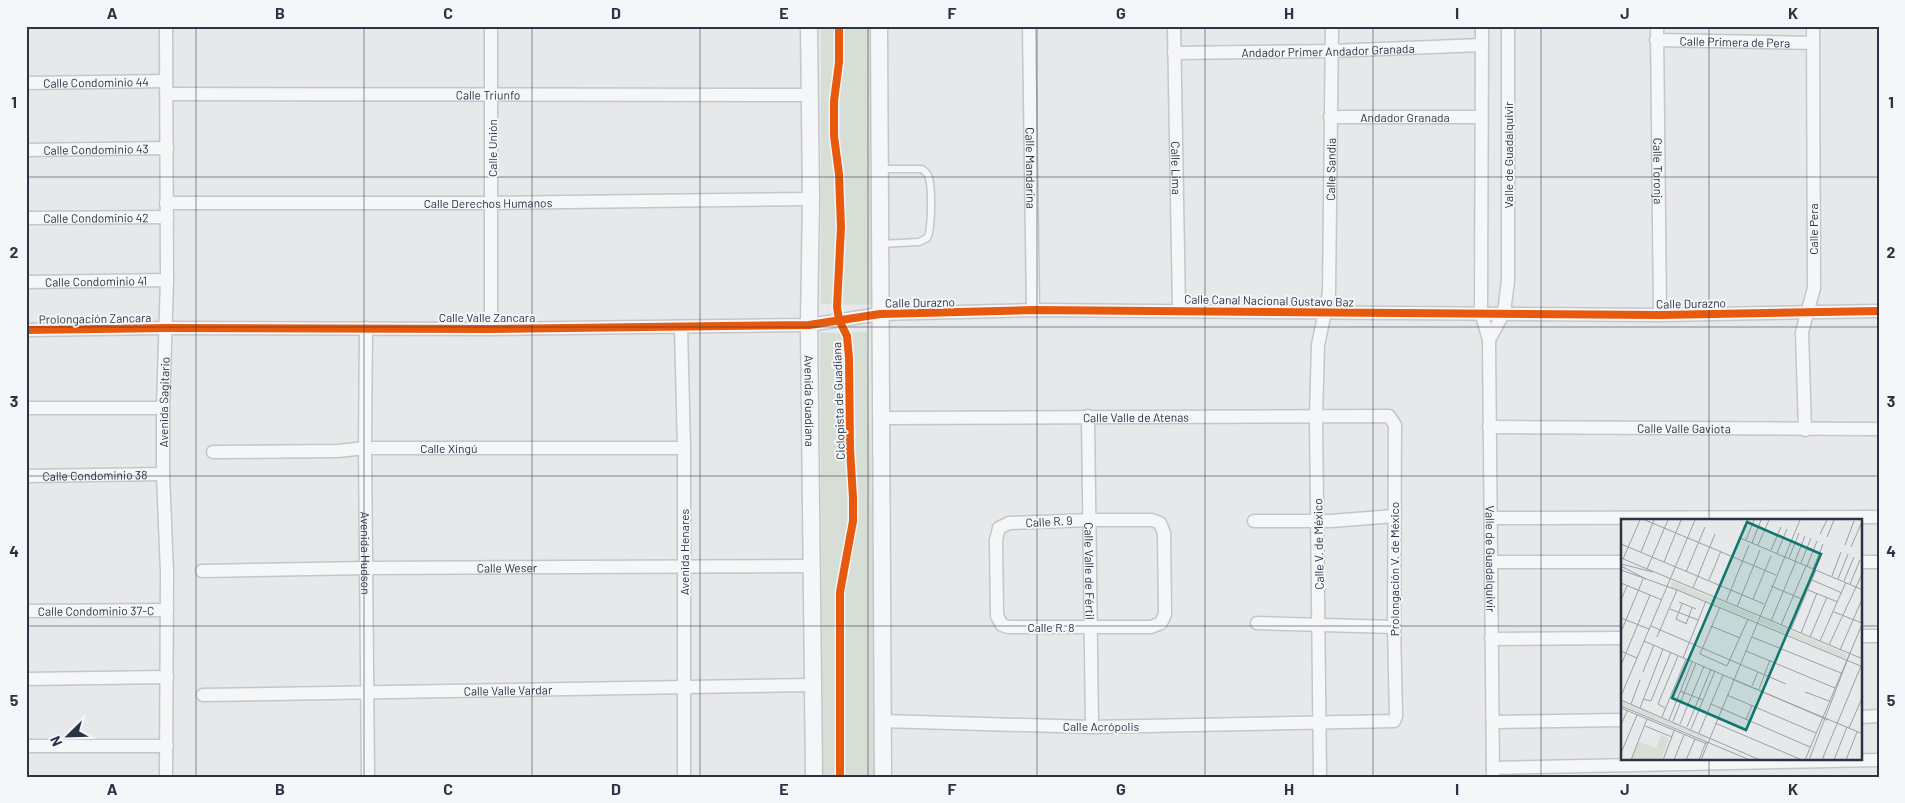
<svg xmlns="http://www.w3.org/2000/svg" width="1905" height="803" viewBox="0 0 1905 803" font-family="Barlow,sans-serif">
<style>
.green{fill:#d6ded6}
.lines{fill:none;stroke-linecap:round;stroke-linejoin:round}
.service-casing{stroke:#c4c6c8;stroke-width:9}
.minor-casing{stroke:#c4c6c8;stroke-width:15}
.tertiary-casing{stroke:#c4c6c8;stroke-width:19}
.service{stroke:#f5f6f7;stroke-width:6}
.minor{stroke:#f5f6f7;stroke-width:12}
.tertiary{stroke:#f5f6f7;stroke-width:16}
.cycleway-casing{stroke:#f4f6f9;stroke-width:11}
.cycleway{stroke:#e8590c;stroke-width:8}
.grid{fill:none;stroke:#2b3445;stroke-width:1;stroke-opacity:0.55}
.labels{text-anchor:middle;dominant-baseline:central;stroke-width:4;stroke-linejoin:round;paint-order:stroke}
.street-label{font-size:12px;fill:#2b3445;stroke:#f4f6f9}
.inset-road{fill:none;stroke:#9ba0a8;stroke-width:1}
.view{fill:#0f766e;fill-opacity:0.15;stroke:#0f766e;stroke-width:2.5}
.inset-edge{fill:none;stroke:#2b3445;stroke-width:2.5}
.neatline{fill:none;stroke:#2b3445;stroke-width:2}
.grid-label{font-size:16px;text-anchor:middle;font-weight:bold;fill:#2b3445}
</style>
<rect width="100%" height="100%" fill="#e6e8ea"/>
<!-- green -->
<g class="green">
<polygon points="821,26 872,26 873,305 821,304"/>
<polygon points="867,332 879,777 823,777 820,333"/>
</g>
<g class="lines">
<defs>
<path id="service" d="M879,169H922C926,172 928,174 929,178C932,189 932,230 927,238L919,242L881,244"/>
<g id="minor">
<polyline points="491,26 491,329"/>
<path id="s1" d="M1029,26L1033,310"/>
<path id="s2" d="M1174,26L1179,310"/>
<path id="s3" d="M1482,26L1481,312L1489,340L1493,777"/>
<path id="s4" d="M1657,26L1660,315"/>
<path id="s5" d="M1656,40L1813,43"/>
<path id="s6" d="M1174,53L1331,51L1482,45"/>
<path id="s7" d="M26,83L166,81"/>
<path id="s8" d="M166,94L809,95"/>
<path id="s9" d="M1330,117H1481"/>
<path id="s10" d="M26,150L167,148"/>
<path id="s11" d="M166,203H491L811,199"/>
<path id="s12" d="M26,218L167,217"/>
<path id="s13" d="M26,282L167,280"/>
<polyline points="681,327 684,448 684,777"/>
<path id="s14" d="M366,328L365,448L368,777"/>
<polyline points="26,330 165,328 491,329 809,325 880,314 1033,310 1660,315 1879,311"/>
<polyline points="1489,340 1504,312 1508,281 1508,26"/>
<polyline points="26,408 163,408"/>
<path id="s15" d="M1088,416L1092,727"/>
<path id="s16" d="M880,418L1389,416L1395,425L1394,627L1396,716L1394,721L1092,727L882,721"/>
<path id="s17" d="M1489,427L1879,429"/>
<polyline points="1805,430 1802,332 1814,288 1813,26"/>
<path id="s18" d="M213,452L338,451L365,448H684"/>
<path id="s19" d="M26,476L163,474"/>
<polyline points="1491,518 1879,517"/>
<polygon points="1091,520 1152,520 1160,523 1164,533 1165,614 1161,623 1151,627 1008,627 1002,625 997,616 996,540 999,528 1009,523"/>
<polyline points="1254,521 1331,521 1394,516"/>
<polyline points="1491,562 1622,562"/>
<polyline points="1861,562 1879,562"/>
<path id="s20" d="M202,571L367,568L813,566"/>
<path id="s21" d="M26,611L167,610"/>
<polyline points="1257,623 1394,627"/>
<polyline points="1861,636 1879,636"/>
<polyline points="1491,639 1622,638"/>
<polyline points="26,679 167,677"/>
<path id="s22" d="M203,695L813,685"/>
<polyline points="1861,717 1879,716"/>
<polyline points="1493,722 1622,720"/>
<polyline points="26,746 167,746"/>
<polyline points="1493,768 1879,760"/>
<path id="s23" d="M166,777L167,572L163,474V408L167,280L166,26"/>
<path id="s24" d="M1320,777L1316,417L1318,345L1329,293L1332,26"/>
</g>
<g id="tertiary">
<path id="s25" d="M809,26L811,199L809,325L814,777"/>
<polyline points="879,26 883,777"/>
</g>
</defs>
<!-- service casing -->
<use href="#service" class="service-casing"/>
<!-- minor casing -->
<use href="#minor" class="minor-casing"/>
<!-- tertiary casing -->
<use href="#tertiary" class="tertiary-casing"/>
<!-- service -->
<use href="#service" class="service"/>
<!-- minor -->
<use href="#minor" class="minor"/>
<!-- tertiary -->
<use href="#tertiary" class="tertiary"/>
<defs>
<g id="cycleway">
<polyline points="839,26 839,62 834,101 834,136 839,174 841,227 837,307 839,320 847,336 849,358 850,449 853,498 853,521 840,592 840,777"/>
<polyline points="26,330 165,328 491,329 809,325 880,314 1033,310 1660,315 1879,311"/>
</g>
</defs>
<!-- cycleway casing -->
<use href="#cycleway" class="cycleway-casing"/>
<!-- cycleway -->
<use href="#cycleway" class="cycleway"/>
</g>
<!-- grid -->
<path class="grid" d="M196,26V777M364,26V777M532,26V777M700,26V777M868,26V777M1037,26V777M1205,26V777M1373,26V777M1541,26V777M1709,26V520M26,177H1879M26,327H1879M26,476H1879M26,626H1622M1861,626H1879M1709,759V777"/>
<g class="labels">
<!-- street labels -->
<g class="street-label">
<text stroke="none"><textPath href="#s5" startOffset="79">Calle Primera de Pera</textPath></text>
<text stroke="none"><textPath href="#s6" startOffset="154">Andador Primer Andador Granada</textPath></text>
<text stroke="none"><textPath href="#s7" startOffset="70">Calle Condominio 44</textPath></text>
<text stroke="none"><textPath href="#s8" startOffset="322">Calle Triunfo</textPath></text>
<text stroke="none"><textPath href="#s9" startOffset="75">Andador Granada</textPath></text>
<text transform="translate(492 148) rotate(-90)">Calle Unión</text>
<text stroke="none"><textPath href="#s10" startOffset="70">Calle Condominio 43</textPath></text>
<text transform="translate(1508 155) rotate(-90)">Valle de Guadalquivir</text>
<text stroke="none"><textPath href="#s1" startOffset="142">Calle Mandarina</textPath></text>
<text stroke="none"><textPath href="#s2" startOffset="142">Calle Lima</textPath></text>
<text stroke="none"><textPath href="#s24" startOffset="609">Calle Sandia</textPath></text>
<text stroke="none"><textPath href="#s4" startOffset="145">Calle Toronja</textPath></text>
<text stroke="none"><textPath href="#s11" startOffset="322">Calle Derechos Humanos</textPath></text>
<text stroke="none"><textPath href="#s12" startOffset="70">Calle Condominio 42</textPath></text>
<text transform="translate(1813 229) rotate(-90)">Calle Pera</text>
<text stroke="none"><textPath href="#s13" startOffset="70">Calle Condominio 41</textPath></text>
<text transform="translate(1269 300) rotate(1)">Calle Canal Nacional Gustavo Baz</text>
<text transform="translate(920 302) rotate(-1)">Calle Durazno</text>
<text transform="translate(1691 303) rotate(-1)">Calle Durazno</text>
<text x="487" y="317">Calle Valle Zancara</text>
<text transform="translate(95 318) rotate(-1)">Prolongación Zancara</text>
<text stroke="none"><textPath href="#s25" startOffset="375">Avenida Guadiana</textPath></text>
<text transform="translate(838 401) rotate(-92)">Ciclopista de Guadiana</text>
<text stroke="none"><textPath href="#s23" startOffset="375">Avenida Sagitario</textPath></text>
<text stroke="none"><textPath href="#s16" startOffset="256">Calle Valle de Atenas</textPath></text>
<text stroke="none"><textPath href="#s17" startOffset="195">Calle Valle Gaviota</textPath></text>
<text stroke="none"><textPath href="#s18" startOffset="236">Calle Xingú</textPath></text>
<text stroke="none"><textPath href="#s19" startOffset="69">Calle Condominio 38</textPath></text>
<text transform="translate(1049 521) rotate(-3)">Calle R. 9</text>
<text transform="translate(1318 544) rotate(-91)">Calle V. de México</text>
<text stroke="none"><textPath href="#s14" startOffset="225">Avenida Hudson</textPath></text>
<text transform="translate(684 552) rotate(-90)">Avenida Henares</text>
<text stroke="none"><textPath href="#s3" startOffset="534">Valle de Guadalquivir</textPath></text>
<text stroke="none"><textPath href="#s20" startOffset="305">Calle Weser</textPath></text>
<text transform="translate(1394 569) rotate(-90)">Prolongación V. de México</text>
<text stroke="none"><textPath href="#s15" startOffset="155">Calle Valle de Fértil</textPath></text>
<text stroke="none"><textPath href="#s21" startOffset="70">Calle Condominio 37-C</textPath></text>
<text x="1051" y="627">Calle R. 8</text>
<text stroke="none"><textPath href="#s22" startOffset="305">Calle Valle Vardar</textPath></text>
<text x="1101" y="726">Calle Acrópolis</text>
</g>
</g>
<!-- overview -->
<g transform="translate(1621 519)">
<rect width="241" height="241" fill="#e6e8ea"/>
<path d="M51,62L137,98L135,102L49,68ZM140,99L226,135L224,140L138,103ZM0,182L86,218L85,221L0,186ZM40,216L48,219L40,241H10L18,223L35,229Z" fill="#d6ded6"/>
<path class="inset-road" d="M24,1L155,56M199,15L206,1M206,18L213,1M119,19L242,71M125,21L133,1M131,24L140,1M0,25L143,85M137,26L148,1M224,26L233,2M230,28L240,5M150,31L160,8M20,33L33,1M156,34L166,10M0,39L242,140M168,39L178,14M2,40L19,1M174,42L184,17M43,43L60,1M180,44L190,19M0,45L32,53M0,47L25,60M186,47L196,22M26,50L47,1M192,50L202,25M0,51L56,71L242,148M65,53L84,8M211,57L220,33M217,60L227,35M88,61L100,32M191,61L221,74M223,62L233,38M0,64L41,81M229,65L239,41M150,67L183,81M72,69L94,15M187,71L217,83M94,78L127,1M132,80L150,37M0,81L6,67M58,83L75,90M105,83L128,26M61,85L55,100L66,105M99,88L79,135L106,147L127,100M116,88L139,31M49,90L77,101M213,93L241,104M0,99L28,110M150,102L175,42M65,105L71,89M160,106L185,47M30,107L165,165M90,107L119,119M170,110L195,51M0,113L22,60M180,114L196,74M36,118L56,71M131,118L220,154M189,118L206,78M23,122L207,201M199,122L225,63M208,126L242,53M219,131L242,78M0,132L16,139M125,132L214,169M62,139L85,82M0,146L29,76M22,153L33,126M111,160L242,215M131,167L137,153M138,170L149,141M59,172L82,181M184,173L208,182M106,176L195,214M0,177L74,1M22,180L30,182L50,133M0,181L139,241M10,185L19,161M90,185L189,228M0,187L129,241M0,189L86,225M19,189L42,130M44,189L37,185L57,137M41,198L65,140M48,201L71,143M125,201L131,186M52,202L75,144M94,204L181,241M59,205L83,147M0,206L6,192M24,207L51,218M66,208L90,150M228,209L242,177M70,210L94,152M78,214L102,156M0,234L16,196M10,241L26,200M42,241L53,212M53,241L63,216M65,241L74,220M78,241L85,223M80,241L179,1M184,241L242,103M188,241L229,134M201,241L240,147M213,241L226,208M225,241L236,213"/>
<path class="view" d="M126,3L200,35L125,211L51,179Z"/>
<rect width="241" height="241" class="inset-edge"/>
</g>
<!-- border -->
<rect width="1905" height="803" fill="none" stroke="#f4f6f9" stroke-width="55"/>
<!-- north arrow -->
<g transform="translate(68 736) rotate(247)" stroke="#f4f6f9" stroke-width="4" paint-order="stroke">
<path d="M0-4L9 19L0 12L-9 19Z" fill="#2b3445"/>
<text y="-8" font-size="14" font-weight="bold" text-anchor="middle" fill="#2b3445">N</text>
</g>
<rect x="28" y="28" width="1850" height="748" class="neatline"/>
<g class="grid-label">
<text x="112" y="19">A</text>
<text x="280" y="19">B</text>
<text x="448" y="19">C</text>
<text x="616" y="19">D</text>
<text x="784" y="19">E</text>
<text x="952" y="19">F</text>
<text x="1121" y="19">G</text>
<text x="1289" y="19">H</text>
<text x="1457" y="19">I</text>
<text x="1625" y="19">J</text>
<text x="1793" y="19">K</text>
<text x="14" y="108">1</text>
<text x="1891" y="108">1</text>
<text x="14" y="258">2</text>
<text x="1891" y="258">2</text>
<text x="14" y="407">3</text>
<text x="1891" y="407">3</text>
<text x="14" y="557">4</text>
<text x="1891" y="557">4</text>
<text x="14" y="706">5</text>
<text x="1891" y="706">5</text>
<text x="112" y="795">A</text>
<text x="280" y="795">B</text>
<text x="448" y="795">C</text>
<text x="616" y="795">D</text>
<text x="784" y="795">E</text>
<text x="952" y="795">F</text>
<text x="1121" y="795">G</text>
<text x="1289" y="795">H</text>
<text x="1457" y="795">I</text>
<text x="1625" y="795">J</text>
<text x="1793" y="795">K</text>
</g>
</svg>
